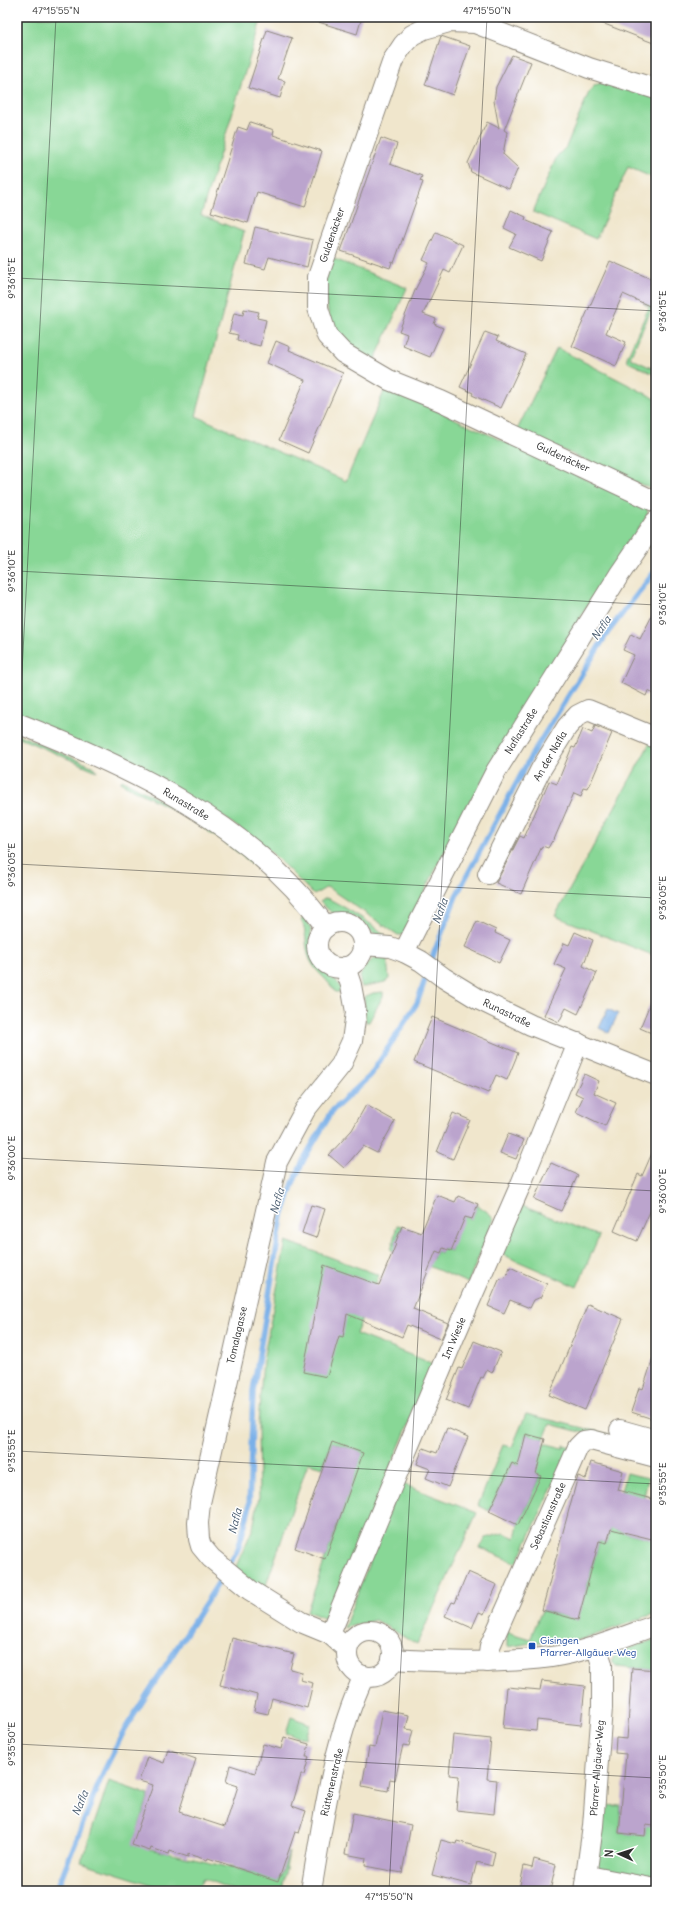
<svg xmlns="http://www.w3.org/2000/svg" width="673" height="1908" viewBox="0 0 673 1908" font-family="Delius,sans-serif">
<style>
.green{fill:#88d796;stroke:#5a8160}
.water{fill:#7ab0e8;stroke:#526e8a}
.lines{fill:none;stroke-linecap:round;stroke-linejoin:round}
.stream{stroke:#7ab0e8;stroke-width:5.5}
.building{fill:#bba4cd}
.minor-casing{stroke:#8e887c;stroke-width:22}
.minor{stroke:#fff;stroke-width:20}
.ticks{fill:none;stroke:#2b2b2b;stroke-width:1;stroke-opacity:0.45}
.transit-dot{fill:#1a4fb4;stroke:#fff;stroke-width:1.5}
.labels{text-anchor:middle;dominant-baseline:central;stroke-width:3;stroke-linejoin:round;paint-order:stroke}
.street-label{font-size:10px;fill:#2b2b2b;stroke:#fff}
.transit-label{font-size:10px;fill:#164399;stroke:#fff;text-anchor:start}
.water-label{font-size:11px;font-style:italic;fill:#475a6d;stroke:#fff}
.neatline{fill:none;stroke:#2b2b2b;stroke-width:1.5}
.ticks-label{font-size:10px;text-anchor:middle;fill:#2b2b2b}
</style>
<rect width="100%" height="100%" fill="#fff"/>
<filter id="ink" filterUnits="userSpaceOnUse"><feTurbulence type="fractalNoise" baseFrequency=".025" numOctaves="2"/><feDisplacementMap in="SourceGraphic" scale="8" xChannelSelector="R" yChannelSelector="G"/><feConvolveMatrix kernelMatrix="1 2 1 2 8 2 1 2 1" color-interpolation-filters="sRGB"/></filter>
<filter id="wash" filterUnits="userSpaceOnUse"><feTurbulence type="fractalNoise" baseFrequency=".012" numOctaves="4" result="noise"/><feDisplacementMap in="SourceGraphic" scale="16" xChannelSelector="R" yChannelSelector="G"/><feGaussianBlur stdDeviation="0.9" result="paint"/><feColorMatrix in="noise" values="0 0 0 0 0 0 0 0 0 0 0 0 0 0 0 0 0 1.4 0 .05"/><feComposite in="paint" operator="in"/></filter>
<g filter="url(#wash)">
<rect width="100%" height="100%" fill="#f0e6cc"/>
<!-- green -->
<g class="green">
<polygon points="17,17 262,17 201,215 244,232 196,416 346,481 386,387 648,508 647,516 601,583 472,799 469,802 403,935 398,935 327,887 314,895 269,850 221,815 17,713"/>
<polygon points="604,82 656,98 656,179 628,167 596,239 533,212 557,156 566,147 589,92 595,85"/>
<polygon points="332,258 407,288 372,366 353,354 330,324 324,284"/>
<polygon points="655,280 656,299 630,358 656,370 656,375 628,362 627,357 649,307 644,304"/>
<polygon points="557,348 656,399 656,491 517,430"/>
<polygon points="17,734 94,767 97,771 17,737"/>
<polygon points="650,743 656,745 655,956 555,916"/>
<path d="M123,780L182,812L227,841L253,860L299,908L296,911C266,870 223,839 180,814C160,802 139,793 120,782Z"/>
<path d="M326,898C334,900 383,930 386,937C370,935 367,925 354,917C348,914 342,915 336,914C329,912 325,906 320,902Z"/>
<path d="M305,917C317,934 306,943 314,959C321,975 336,972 342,992H335C329,980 316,973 310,960C304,947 308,933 301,920Z"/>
<path d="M380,956L387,959L389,979L385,982L362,987C355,974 369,960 380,956Z"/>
<polygon points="383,992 383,996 369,1022 366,1022 364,997 373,993"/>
<polygon points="475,1203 490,1214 494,1219 468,1283 391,1250 397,1225 402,1226 395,1244 433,1259 436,1251 441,1253 443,1248 451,1251 461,1215 472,1219 476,1208"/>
<polygon points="517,1204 599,1236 577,1287 497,1252"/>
<polygon points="286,1241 379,1275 356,1334 434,1364 326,1619 307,1611 362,1453 332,1442 323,1467 308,1463 265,1588 234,1571 253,1528 259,1497 258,1424 263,1361"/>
<polygon points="526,1414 656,1446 656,1452 550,1424 544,1439 526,1434 523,1446 547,1444 563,1448 564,1445 571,1447 517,1563 480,1548 486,1538 504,1533 515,1538 518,1525 541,1476 512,1463 489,1511 478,1505 503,1445 512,1447"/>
<polygon points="626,1473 648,1478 644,1497 616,1530 656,1540 656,1613 587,1638 556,1644 551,1640 507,1647 507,1632 530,1639 542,1610 578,1620 599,1541 607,1543"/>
<polygon points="400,1483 477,1513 417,1644 375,1620 344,1628"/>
<polygon points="656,1639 656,1670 616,1666 613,1663 613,1658 616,1653"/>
<polygon points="656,1702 656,1883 601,1875 595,1867 601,1805 621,1806 619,1833 645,1835"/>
<polygon points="291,1717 310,1724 306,1739 286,1733"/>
<polygon points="109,1781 149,1795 133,1845 280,1879 289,1852 282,1891 235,1891 203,1878 196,1891 172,1891 81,1862"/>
</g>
<!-- water -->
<polygon class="water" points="608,1009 618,1014 609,1033 599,1028"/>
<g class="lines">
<!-- stream -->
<g class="stream">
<polyline points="228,1567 238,1549 249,1509 253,1391 282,1217 293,1183 305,1157 333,1110 370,1076 417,1003 434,953 456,896 531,756 608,632 656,570"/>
<polyline points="56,1891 103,1773 125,1729 224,1574"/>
</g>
</g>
<g id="blocks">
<!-- building -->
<g class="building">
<polygon points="313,17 362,17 357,34 312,20"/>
<polygon points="589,17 656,17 656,44 589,18"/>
<polygon points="267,30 292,38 278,79 285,81 280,98 248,88"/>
<polygon points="441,36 470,46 453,95 425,85"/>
<polygon points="512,55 531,62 504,130 507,132 503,154 518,168 509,189 471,172 468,163 487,122 499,128 494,101 496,87"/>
<polygon points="250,122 274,130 273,135 322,151 305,207 257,192 248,223 211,212 238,127 247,130"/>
<polygon points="381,138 397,144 390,164 422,176 420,181 423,182 394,263 392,262 390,268 341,251"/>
<polygon points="511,210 526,217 525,220 553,232 541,261 509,247 516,234 504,228"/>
<polygon points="255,227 313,240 307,267 269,257 265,269 246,264"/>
<polygon points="436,232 463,245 450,273 444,270 423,314 436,319 434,324 443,328 430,357 403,346 407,334 399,331 416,288 429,263 423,260"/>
<polygon points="610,261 656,281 656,309 623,294 606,333 626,342 616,366 572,346"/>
<polygon points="244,309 259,312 257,318 266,320 260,346 237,340 238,335 229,333 234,313 243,315"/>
<polygon points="485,332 498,337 496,341 526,354 501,408 472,395 473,393 460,387"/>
<polygon points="276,341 290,347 289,350 343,373 308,453 279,440 305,380 267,363"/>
<polygon points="656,608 656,695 648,691 646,696 621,683 634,655 623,650 631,634 640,639"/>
<polygon points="595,726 612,733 588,789 584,788 581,796 574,793 553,842 552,841 548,848 542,846 521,894 496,883 520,836 524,838 549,781 557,784 572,747 575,748 583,729 592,733"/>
<polygon points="477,921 496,930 495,933 510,940 499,963 465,947"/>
<polygon points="575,932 593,940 583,966 597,973 578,1014 566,1008 559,1022 544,1015 566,969 554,964 564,943 569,945"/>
<polygon points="656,989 656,1035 640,1028"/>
<polygon points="432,1017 518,1053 507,1080 496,1075 488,1093 414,1062"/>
<polygon points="584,1074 599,1081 594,1093 616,1103 605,1126 576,1112 583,1097 575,1093"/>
<polygon points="366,1105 395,1121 377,1153 363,1146 344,1168 329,1155 352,1130"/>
<polygon points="453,1113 470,1120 453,1159 437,1152"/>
<polygon points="508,1134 524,1140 516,1159 500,1153"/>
<polygon points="656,1144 656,1198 637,1241 614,1231 638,1174 642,1176"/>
<polygon points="551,1163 578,1175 561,1211 534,1199"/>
<polygon points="437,1195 455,1202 458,1196 478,1204 472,1219 465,1217 451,1251 443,1248 441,1253 436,1251 413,1309 448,1323 441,1339 407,1325 402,1337 347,1314 343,1337 339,1336 327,1377 303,1372 324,1265 379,1285 396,1244 395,1244 402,1226 421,1233"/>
<polygon points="311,1205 325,1209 316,1238 302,1233"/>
<polygon points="510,1267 547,1284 541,1297 534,1300 530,1308 510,1300 504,1313 488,1306 499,1280 506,1277"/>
<polygon points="588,1304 623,1319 585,1410 549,1395"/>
<polygon points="474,1341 501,1352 492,1373 487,1370 483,1378 481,1377 468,1409 446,1400 459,1368 462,1369"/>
<polygon points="653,1358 656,1358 656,1420 631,1412 639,1388 643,1389"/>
<polygon points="447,1428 468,1437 448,1487 426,1478 430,1469 417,1464 423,1448 437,1453"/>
<polygon points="526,1434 545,1439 536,1474 541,1476 518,1525 489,1511 512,1463 518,1466"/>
<polygon points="332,1442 363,1453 325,1559 295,1548"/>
<polygon points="591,1462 623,1471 618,1490 656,1500 656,1540 611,1529 607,1543 599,1541 578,1620 542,1610 578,1476 586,1479"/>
<polygon points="468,1572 497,1585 484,1614 479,1612 472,1628 445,1616 452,1602 455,1603"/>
<polygon points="232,1638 294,1654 290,1669 302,1672 300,1680 313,1683 307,1708 272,1698 268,1714 254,1711 257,1695 220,1685"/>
<polygon points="632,1668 656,1670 656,1797 654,1826 646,1825 645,1836 619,1833 626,1754 615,1753 616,1738 627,1739"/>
<polygon points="542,1681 585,1686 581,1725 537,1720 536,1731 503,1728 507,1687 540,1690"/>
<polygon points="382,1710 409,1715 406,1729 413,1730 409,1746 403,1745 395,1780 390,1779 388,1791 362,1786 369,1747 375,1748"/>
<polygon points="453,1735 491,1739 487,1779 497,1780 494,1814 456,1810 459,1776 449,1775"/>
<polygon points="284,1737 309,1744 306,1757 309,1757 304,1775 301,1775 292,1806 306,1811 299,1833 295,1832 278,1882 208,1858 207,1860 188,1854 188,1857 170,1851 169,1854 151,1848 150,1851 132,1845 153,1785 139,1781 147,1757 164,1763 168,1749 196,1759 179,1812 225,1827 238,1786 226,1782 230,1765 255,1773 263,1744 281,1749"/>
<polygon points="353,1813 411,1825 402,1873 365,1866 366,1858 345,1854"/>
<polygon points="441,1840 456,1844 457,1841 495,1852 492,1866 477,1862 471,1885 432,1875"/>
<polygon points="534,1859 556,1865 550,1891 528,1891 519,1889 524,1866 532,1868"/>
</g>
</g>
</g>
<g filter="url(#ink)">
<use href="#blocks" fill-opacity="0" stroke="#8e887c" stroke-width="1"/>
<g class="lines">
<defs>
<g id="minor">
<polyline points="656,89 589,68 475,23 449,22 424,29 412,35 403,45 393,60 318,277 318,308 327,336 343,353 389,380 441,401 656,502"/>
<path d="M17,723C132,768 253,825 326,927"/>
<polyline points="488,874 541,769 567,727 578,715 588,710 656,738"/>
<circle cx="340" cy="945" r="23"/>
<polyline points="363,945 390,947 404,952 421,961 444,978 480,1000 531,1025 656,1075"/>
<polyline points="404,952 496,771 619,575 656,521"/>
<polyline points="345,967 351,985 356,1012 352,1041 341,1065 305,1110 277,1162 200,1503 198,1523 199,1539 201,1546 211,1558 250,1590 301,1622 330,1634 347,1649"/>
<polyline points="620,1430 656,1440"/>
<circle cx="370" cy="1654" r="23"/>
<polyline points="330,1634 455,1335 521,1184 578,1043"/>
<path d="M392,1659C445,1662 499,1664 551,1657C587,1652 622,1637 656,1625"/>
<polyline points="488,1662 490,1646 578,1447 584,1441 591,1440 656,1457"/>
<polyline points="588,1876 656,1889"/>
<path d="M311,1891C323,1821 333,1741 364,1676"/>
<polyline points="584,1891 593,1826 602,1708 602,1664 596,1646"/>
</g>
</defs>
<!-- minor casing -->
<use href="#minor" class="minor-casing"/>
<!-- minor -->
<use href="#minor" class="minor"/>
</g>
</g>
<!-- ticks -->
<path class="ticks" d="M633,17L656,18M17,278L656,311M17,571L656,605M17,768L56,17M17,864L656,898M17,1158L656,1191M17,1451L656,1484M17,1744L656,1778M389,1891L487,17"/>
<!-- markers -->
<rect class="transit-dot" x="528" y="1642" width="8" height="8" rx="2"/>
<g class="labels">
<!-- street labels -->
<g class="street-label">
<text transform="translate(332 235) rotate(-71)">Guldenäcker</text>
<text transform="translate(563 457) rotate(25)">Guldenäcker</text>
<text transform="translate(521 731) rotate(-58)">Naflastraße</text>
<text transform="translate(550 756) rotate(-60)">An der Nafla</text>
<text transform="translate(186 804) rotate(31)">Runastraße</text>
<text transform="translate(507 1013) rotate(26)">Runastraße</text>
<text transform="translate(237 1335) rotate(-77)">Tomalagasse</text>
<text transform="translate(454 1338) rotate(-67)">Im Wiesle</text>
<text transform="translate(548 1516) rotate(-66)">Sebastianstraße</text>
<text transform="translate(597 1768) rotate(-86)">Pfarrer-Allgäuer-Weg</text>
<text transform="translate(332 1782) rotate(-77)">Rüttenenstraße</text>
</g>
<!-- transit labels -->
<g class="transit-label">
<text x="540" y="1640">Gisingen<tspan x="540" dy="12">Pfarrer-Allgäuer-Weg</tspan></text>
</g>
<!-- water labels -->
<g class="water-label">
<text transform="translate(601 628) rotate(-56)">Nafla</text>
<text transform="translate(440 911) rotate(-70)">Nafla</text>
<text transform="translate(277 1201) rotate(-74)">Nafla</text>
<text transform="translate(235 1521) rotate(-76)">Nafla</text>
<text transform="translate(80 1803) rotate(-68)">Nafla</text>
</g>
</g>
<!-- margin -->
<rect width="673" height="1908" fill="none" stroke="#fff" stroke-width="44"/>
<!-- north arrow -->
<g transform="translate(619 1854) rotate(273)" stroke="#ffffff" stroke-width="3" paint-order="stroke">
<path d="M0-3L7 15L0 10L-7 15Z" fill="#2b2b2b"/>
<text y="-6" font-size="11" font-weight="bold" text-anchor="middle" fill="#2b2b2b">N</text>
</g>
<rect x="22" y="22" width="629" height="1864" class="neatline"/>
<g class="ticks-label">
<text x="56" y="14">47°15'55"N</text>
<text x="487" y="14">47°15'50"N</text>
<text transform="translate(11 278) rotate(-90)" y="4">9°36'15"E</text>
<text transform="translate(662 311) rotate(-90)" y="4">9°36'15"E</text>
<text transform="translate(11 571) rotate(-90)" y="4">9°36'10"E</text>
<text transform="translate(662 604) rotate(-90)" y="4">9°36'10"E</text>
<text transform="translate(11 865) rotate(-90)" y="4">9°36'05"E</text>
<text transform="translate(662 898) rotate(-90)" y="4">9°36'05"E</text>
<text transform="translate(11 1158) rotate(-90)" y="4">9°36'00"E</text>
<text transform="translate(662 1191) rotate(-90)" y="4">9°36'00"E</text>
<text transform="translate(11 1451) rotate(-90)" y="4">9°35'55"E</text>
<text transform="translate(662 1484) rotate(-90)" y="4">9°35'55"E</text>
<text transform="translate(11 1744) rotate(-90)" y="4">9°35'50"E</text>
<text transform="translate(662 1777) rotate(-90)" y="4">9°35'50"E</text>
<text x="389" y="1900">47°15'50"N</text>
</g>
</svg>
